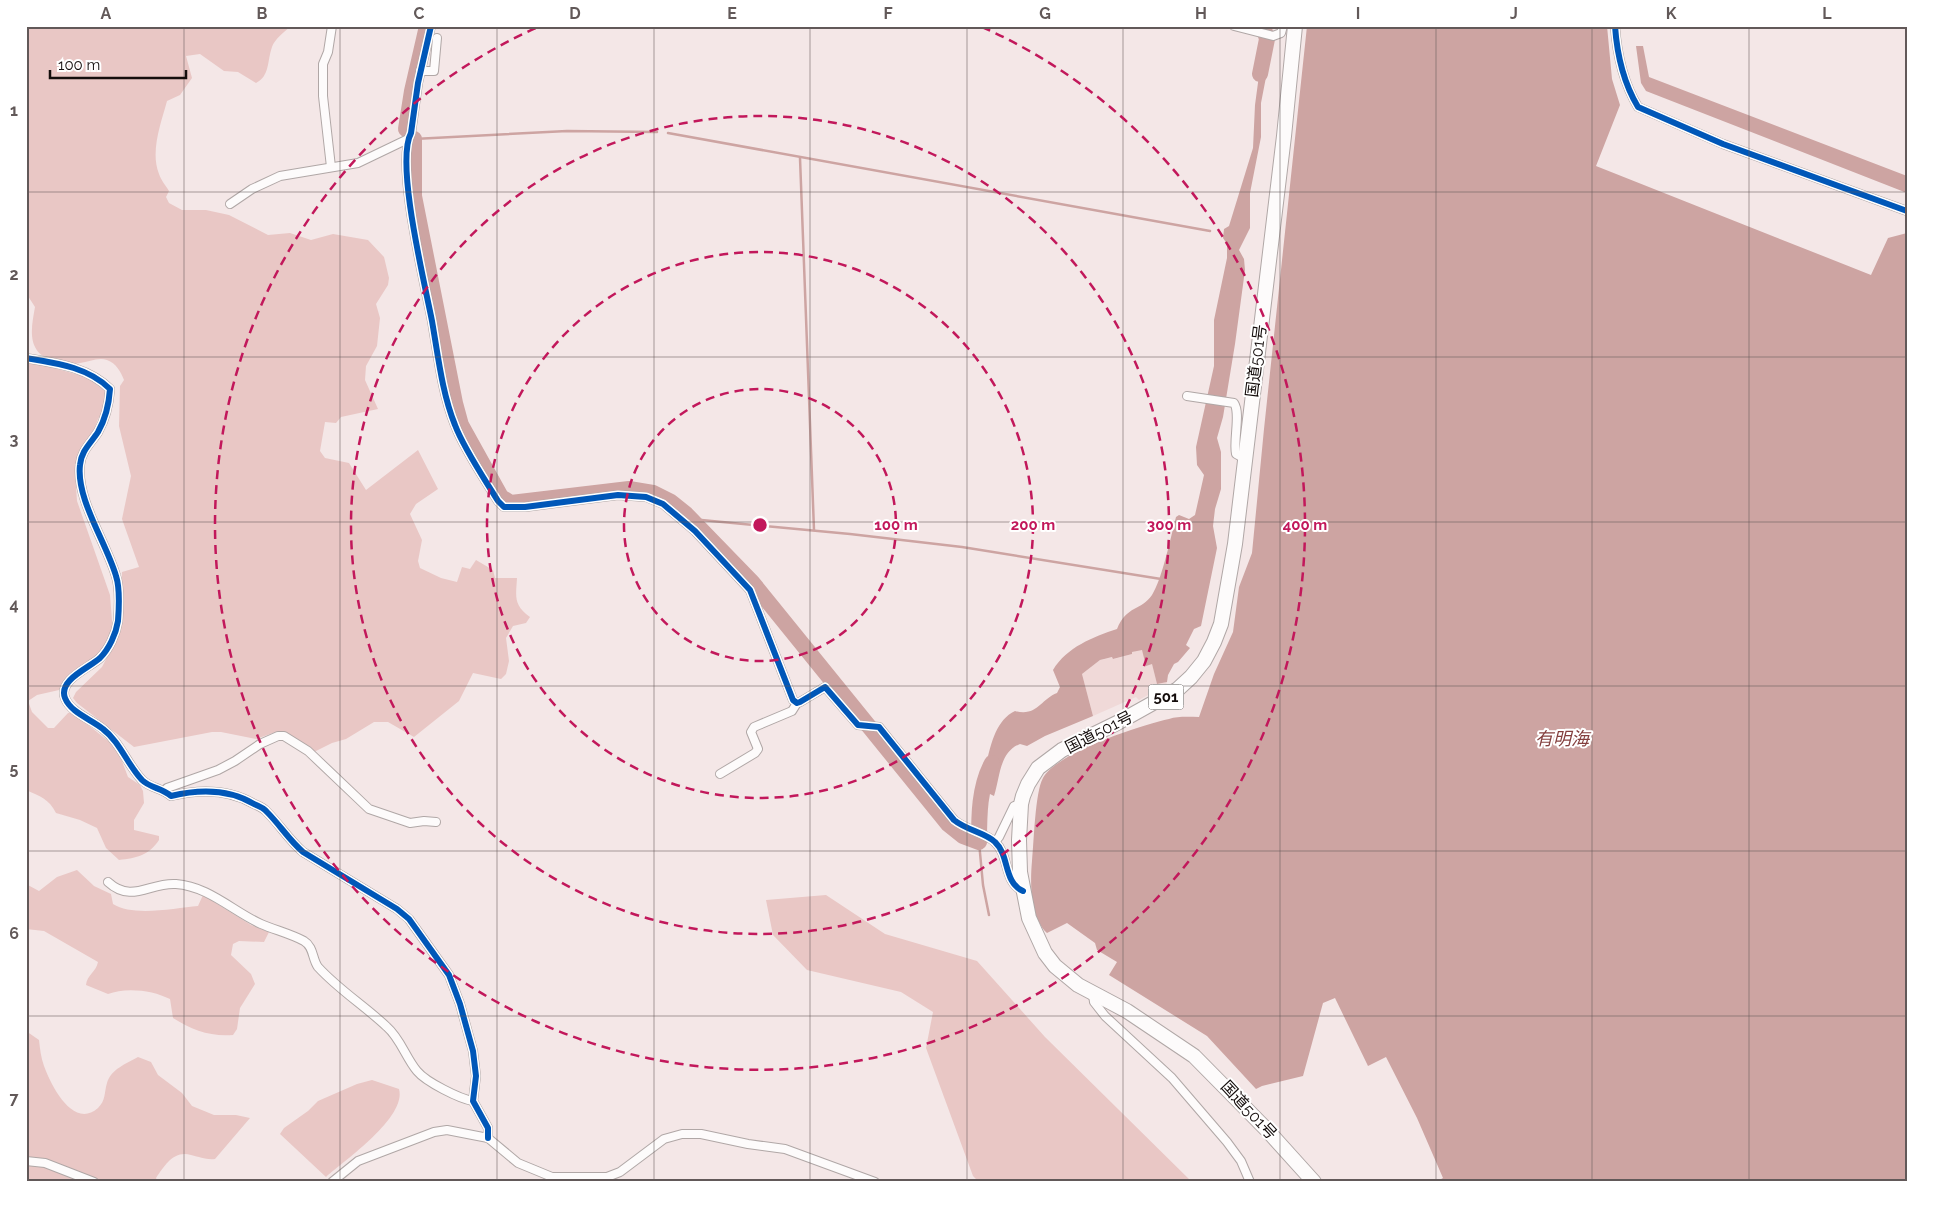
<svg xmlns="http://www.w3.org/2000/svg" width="1933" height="1208" viewBox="0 0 1933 1208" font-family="Raleway,'Noto Sans JP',sans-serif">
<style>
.built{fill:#f0d9d8}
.green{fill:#e9c7c5}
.water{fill:#cda4a2}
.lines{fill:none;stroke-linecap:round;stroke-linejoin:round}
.stream{stroke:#cda4a2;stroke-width:2.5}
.river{stroke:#cda4a2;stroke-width:16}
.minor-casing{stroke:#b0a7a6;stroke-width:10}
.trunk-casing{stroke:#b0a7a6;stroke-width:16}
.minor{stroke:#fdfbfb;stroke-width:8}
.trunk{stroke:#fdfbfb;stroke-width:14}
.cycleway-casing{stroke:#fff;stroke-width:9}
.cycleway{stroke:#0057b8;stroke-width:6}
.grid{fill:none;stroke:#625959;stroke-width:1;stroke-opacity:0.55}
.ring{fill:none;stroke:#c2185b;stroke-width:2.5;stroke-dasharray:9 6}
.labels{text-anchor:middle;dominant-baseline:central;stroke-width:4;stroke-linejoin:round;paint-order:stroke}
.shield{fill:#fff;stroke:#5a5655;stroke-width:1}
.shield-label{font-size:15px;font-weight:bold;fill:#140d0c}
.street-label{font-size:16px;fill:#140d0c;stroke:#fff}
.water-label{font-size:18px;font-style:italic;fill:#843f3e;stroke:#fff}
.centre{fill:#c2185b;stroke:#fff;stroke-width:2.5}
.ring-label{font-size:15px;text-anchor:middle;font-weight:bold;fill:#c2185b;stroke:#fff;stroke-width:4;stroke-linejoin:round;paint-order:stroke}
.neatline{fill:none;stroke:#625959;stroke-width:2}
.grid-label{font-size:16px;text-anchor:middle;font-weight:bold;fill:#625959}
</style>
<rect width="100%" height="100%" fill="#f4e7e7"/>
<!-- built -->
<polygon class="built" points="1142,649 1152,664 1157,684 1167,682 1166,685 1139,700 1136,697 1093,716 1082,674 1100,660 1113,657 1114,659 1132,654 1132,652"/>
<!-- green -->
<g class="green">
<path d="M26,26H291C285,31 274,40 272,47C267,61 270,76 256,83L238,72L224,71L200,54L186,56L192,78L180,95L167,101C161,123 150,152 159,174C161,180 166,186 169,191L166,197L169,203L182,210H206L229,215L268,235L290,233L311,240L333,234L368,240L384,257L389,278L388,285L376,304L380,318L377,346L366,366L365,380L378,409L341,417L336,423L325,422L320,451L325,458L349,463L366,490L418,450L438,489L416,504L410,514L422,540L418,561L420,568L441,578L457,582L462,567L470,569L476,560L493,570L495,578H517C516,596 513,605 530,617L526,623L513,626L506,638L509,661L506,674L501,679L473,673L459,701L414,737L388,722H374L346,739L332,743L314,752L289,736L276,732L256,739L221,732H212L134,747L77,703L73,698L76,692L102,667L120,632L122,572L139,567L122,519L131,476L119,426L120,386L124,380C121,372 116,363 107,360C98,357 89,362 80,363C71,365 63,363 54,361C26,353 31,329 35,307L26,293Z"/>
<path d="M26,360L86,377L110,394V401L98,419L88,447L75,471L77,501L110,595L113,633L91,670L65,681L59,690L37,695L28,701L32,712L48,728H54L68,713L72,712L117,748L128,777L140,785L143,791L144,803L134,820V830L159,836V840C149,855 137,858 119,860L106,848L97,828L80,820L56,813C49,799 40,796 26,790Z"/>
<path d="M77,870L94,886L111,894L113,904C133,917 175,908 198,906L203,895L251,925L269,932L264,942L239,941L233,944L231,955L251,974L255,984L240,1008L237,1029L233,1035C211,1037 192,1030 173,1018L170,999C153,990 125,987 108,994L86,985C87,975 96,972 98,962L44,931L26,929V884L39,891L57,877Z"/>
<polygon points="826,895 885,934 977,961 1045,1037 1192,1182 979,1182 973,1176 926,1048 933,1012 901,992 807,970 773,935 766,900"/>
<path d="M26,1031L39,1040C40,1049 41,1058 44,1066C51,1085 73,1130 98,1108C106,1100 104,1093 107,1083C111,1069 126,1064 138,1057L151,1062L158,1075L182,1093L192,1106L214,1115H236L250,1118L215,1159C206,1160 200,1157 191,1155C174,1150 165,1165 156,1178L158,1182H26Z"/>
<path d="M372,1080L399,1089C407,1117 345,1160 326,1177L280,1134L284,1128L308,1111L318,1101L357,1084Z"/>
</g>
<!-- water -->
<g class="water">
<path d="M1307,26H1607L1612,79L1620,105L1596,166L1871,275L1888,238L1907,233V1182H1436L1443,1178L1417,1118L1386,1057L1368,1066L1335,998L1323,1003L1303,1076L1262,1086L1256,1089L1207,1036L1109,975L1117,962L1097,950L1095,943L1067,923L1047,933C1030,917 1030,883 1032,861C1034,842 1035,792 1043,778C1056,753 1141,725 1169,719C1178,716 1189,717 1199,717L1214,674L1233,632L1239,587L1252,553L1264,429Z"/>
<polygon points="1636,46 1643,46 1649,77 1907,176 1907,193 1646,91 1641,83"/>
<path d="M1262,53H1266L1267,72L1261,103V137L1250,193V228L1239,250L1244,259L1245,270L1235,344L1223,417L1217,438L1221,452V489L1215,509L1213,526L1217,548L1201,626L1194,629L1186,645L1190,648L1178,662L1174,664L1168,675L1167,682L1157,684L1152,664L1146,666L1142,650L1132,652V654L1113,659L1112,657L1100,660L1082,674L1093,716L1045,736L1027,746L1020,744C999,752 1000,778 994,796L990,794L988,785L982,784C988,760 991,722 1015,711C1037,717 1041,699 1057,693L1060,687L1053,670C1067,647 1093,637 1117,629C1127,605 1141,611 1152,595C1162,580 1171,536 1176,517L1179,515L1189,519L1195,515L1204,475L1197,465L1196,447L1214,366V320L1227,258V244L1223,238L1224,229L1229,226L1253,148L1255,105Z"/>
</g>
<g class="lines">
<!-- stream -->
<g class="stream">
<polyline points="668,133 1210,231"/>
<polyline points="414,139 567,131 657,132"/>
<polyline points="800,158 814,530"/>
<polyline points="691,519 850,534 962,547 1161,579"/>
<polyline points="979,842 983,885 989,915"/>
</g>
<!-- river -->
<g class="river">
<polyline points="1260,74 1267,39 1263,26"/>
<polyline points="406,129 412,91 427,26"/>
<path d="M414,139V196L455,403L461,425L501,497L511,503L629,489L653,493L671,502L686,514L752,582L948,824L963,836L979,842C979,816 979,787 992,763"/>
</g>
<defs>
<g id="minor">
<path d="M431,26L418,83L411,133C395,163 425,284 432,321C438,355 442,393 455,425C464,449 484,478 498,501L504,507H525L618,495L646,497L663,504L695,531L750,590L793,700L797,703L800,702L825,687L858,725L879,727L954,820C966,830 986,833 995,842C1010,856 1003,882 1023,891"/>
<polyline points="1234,26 1273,36 1281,33 1283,26"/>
<path d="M1615,26C1617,55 1623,82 1638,107L1723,144L1907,211"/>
<polyline points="420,71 434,71 437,38"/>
<polyline points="331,167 323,96 323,64 328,52 332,26"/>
<polyline points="230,204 252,189 280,176 358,163 408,139"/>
<path d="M26,358C56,363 88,367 110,389C109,404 106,418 98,432C91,443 81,451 80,465C76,499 106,542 116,576C120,588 119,608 118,621C116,634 109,649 100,658C89,668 58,680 65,698C71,713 91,719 103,729C120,742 127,764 142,780C150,788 162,788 171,796C200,789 229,789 254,804C259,806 264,808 267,812C280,825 289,840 303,852L397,909L409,919L449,975L460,1004L473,1051L476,1076L473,1101L488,1128V1138"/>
<path d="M1187,396L1234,403C1241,413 1233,440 1236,454L1245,459"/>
<polyline points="720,774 755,753 758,749 751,732 754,727 792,711 797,703"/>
<polyline points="167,792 167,788 218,770 235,761 260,744 278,736 284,736 308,751 369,809 410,823 424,821 436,822"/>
<polyline points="995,842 999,837 1014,806 1021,804"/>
<path d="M108,882C132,904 150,882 176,884C208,886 234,912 261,924C275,930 291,934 304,941C314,947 312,959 318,967C339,990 365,1006 387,1027C400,1038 406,1058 417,1071C426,1082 460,1099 473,1101"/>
<polyline points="1093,995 1094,1002 1105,1016 1172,1078 1227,1142 1241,1161 1250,1182"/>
<polyline points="26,1161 45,1163 94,1182"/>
<polyline points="332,1182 358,1161 434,1132 447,1130 488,1138 518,1163 552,1177 607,1177 620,1172 664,1139 682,1134 701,1134 748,1144 785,1149 875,1182"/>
</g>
<polyline id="trunk" points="1295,26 1284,136 1235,544 1221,624 1214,642 1204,661 1191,677 1178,689 1119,722 1062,750 1038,768 1028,784 1023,796 1021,804 1019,840 1020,872 1029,918 1045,953 1055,966 1078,985 1127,1011 1194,1056 1268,1131 1314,1182"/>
</defs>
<!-- minor casing -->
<use href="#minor" class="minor-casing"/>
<!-- trunk casing -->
<use href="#trunk" class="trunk-casing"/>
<!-- minor -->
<use href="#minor" class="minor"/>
<!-- trunk -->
<use href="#trunk" class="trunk"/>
<defs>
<g id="cycleway">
<path d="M431,26L418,83L411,133C395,163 425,284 432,321C438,355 442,393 455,425C464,449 484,478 498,501L504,507H525L618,495L646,497L663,504L695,531L750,590L793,700L797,703L800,702L825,687L858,725L879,727L954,820C966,830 986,833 995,842C1010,856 1003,882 1023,891"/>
<path d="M1615,26C1617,55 1623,82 1638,107L1723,144L1907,211"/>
<path d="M26,358C56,363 88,367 110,389C109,404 106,418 98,432C91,443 81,451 80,465C76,499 106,542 116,576C120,588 119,608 118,621C116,634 109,649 100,658C89,668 58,680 65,698C71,713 91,719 103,729C120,742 127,764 142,780C150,788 162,788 171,796C200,789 229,789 254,804C259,806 264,808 267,812C280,825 289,840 303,852L397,909L409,919L449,975L460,1004L473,1051L476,1076L473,1101L488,1128V1138"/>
</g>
</defs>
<!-- cycleway casing -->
<use href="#cycleway" class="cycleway-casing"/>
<!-- cycleway -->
<use href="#cycleway" class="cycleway"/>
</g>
<!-- grid -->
<path class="grid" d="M184,26V1182M340,26V1182M497,26V1182M654,26V1182M810,26V1182M967,26V1182M1123,26V1182M1280,26V1182M1436,26V1182M1592,26V1182M1749,26V1182M26,192H1907M26,357H1907M26,522H1907M26,686H1907M26,851H1907M26,1016H1907"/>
<!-- distance rings -->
<g class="ring">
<circle cx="760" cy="525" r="136"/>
<circle cx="760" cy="525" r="273"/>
<circle cx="760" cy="525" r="409"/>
<path d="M982 27A545 545 0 1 1 538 27"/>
</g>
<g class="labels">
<!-- shield labels -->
<rect class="shield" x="1148.5" y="684.5" width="35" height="25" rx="4"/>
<g class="shield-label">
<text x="1166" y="697">501</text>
</g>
<!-- street labels -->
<g class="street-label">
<text transform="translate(1256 361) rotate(-83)">国道501号</text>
<text transform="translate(1099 732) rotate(-27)">国道501号</text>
<text transform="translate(1249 1110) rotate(47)">国道501号</text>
</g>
<!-- water labels -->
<g class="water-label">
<text x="1562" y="738">有明海</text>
</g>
</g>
<circle cx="760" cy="525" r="8" class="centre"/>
<g class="ring-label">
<text x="896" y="530">100 m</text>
<text x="1033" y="530">200 m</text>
<text x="1169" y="530">300 m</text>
<text x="1305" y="530">400 m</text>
</g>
<!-- border -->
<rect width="1933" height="1208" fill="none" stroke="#ffffff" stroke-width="55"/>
<!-- scale -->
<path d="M50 70v8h136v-8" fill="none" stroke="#140d0c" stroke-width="2.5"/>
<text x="58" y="70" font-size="15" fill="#140d0c" stroke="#ffffff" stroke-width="4" paint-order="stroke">100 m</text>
<rect x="28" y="28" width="1878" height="1152" class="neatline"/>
<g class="grid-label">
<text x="106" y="19">A</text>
<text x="262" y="19">B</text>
<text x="419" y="19">C</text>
<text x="575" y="19">D</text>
<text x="732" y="19">E</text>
<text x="888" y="19">F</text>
<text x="1045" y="19">G</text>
<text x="1201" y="19">H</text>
<text x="1358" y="19">I</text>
<text x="1514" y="19">J</text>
<text x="1671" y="19">K</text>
<text x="1827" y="19">L</text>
<text x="14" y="116">1</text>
<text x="14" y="280">2</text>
<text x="14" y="445">3</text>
<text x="14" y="610">4</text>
<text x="14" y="774">5</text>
<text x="14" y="939">6</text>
<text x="14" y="1104">7</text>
</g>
</svg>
